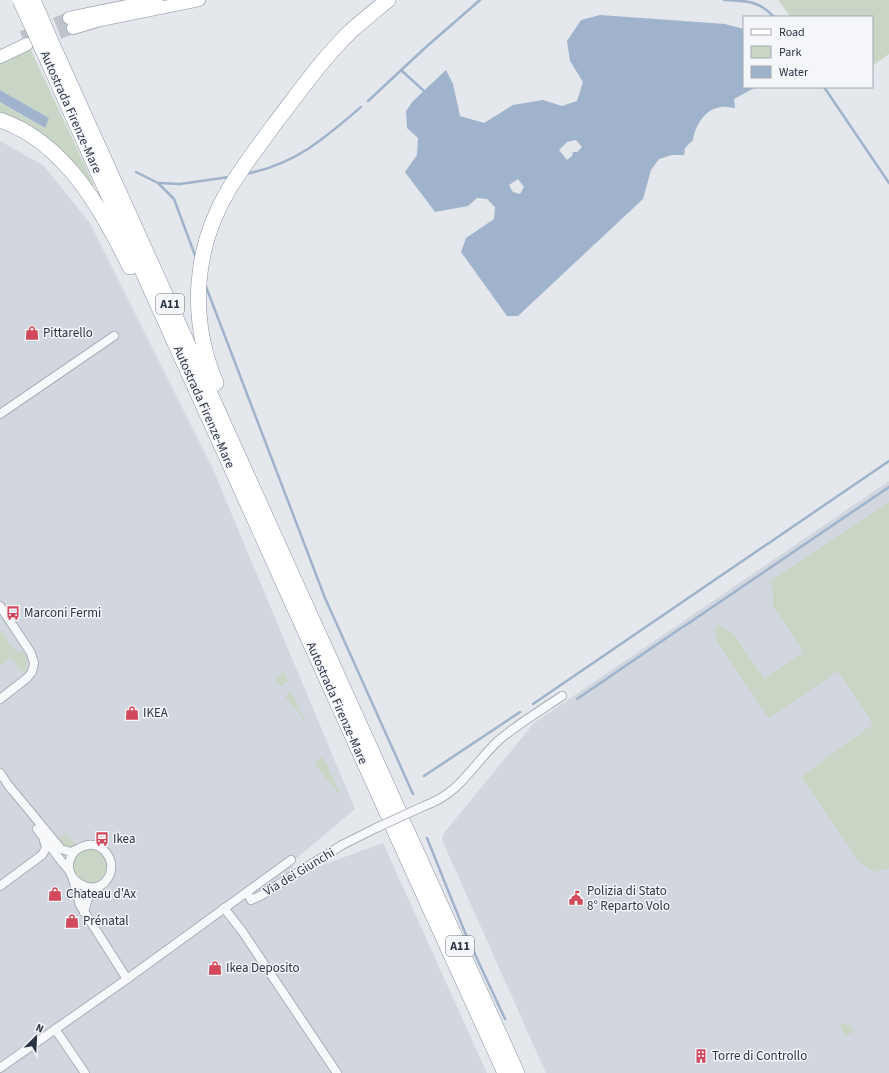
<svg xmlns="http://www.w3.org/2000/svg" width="889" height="1073" viewBox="0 0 889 1073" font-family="'Source Sans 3',sans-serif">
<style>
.built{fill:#d2d6de}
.green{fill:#c9d6c5}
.water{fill:#9fb4cc;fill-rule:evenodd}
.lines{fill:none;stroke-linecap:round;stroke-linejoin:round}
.stream{stroke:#9fb4cc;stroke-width:2.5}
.secondary-tunnel{stroke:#bfc3cb;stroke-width:12;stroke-dasharray:12 6;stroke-linecap:butt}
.minor-casing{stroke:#a9aeb7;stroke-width:10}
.secondary-casing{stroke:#a9aeb7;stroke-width:14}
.motorway-casing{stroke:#8b94a3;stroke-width:16}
.minor{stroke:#f7f8fa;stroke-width:8}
.secondary{stroke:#fff;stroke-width:12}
.motorway{stroke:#fff;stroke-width:15}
.minor-bridge-casing{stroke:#a9aeb7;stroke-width:10;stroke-linecap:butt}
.motorway-bridge-casing{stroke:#8b94a3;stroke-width:16;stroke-linecap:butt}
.minor-bridge{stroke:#f7f8fa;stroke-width:8}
.motorway-bridge{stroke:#fff;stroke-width:15}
.labels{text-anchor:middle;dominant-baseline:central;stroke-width:3;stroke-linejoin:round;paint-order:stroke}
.shield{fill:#f4f6f9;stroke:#676e7b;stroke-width:1}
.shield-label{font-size:12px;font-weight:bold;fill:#2b3445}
.street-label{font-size:13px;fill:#2b3445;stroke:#f4f6f9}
.poi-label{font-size:13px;fill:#2b3445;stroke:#f4f6f9;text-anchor:start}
</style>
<rect width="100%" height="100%" fill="#e4e7ec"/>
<!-- built -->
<g class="built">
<polygon points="0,141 43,165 90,223 212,467 355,809 290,864 298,874 383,843 487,1073 0,1073"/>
<polygon points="889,481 889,1073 546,1073 442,840 444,833 534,723"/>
</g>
<!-- green -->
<g class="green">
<polygon points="778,0 889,0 889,54 872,66 872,17 791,17"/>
<polygon points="30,48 94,185 92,186 0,116 0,102 44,128 49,118 0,90 0,63"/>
<polygon points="889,502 889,868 876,872 861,864 801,777 873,724 838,671 769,718 717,642 715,628 717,625 733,633 764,679 804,652 773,606 773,590 770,581"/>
<polygon points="0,629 17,653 21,650 27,658 26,670 23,672 11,658 0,665"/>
<polygon points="284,672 289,681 280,687 274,679"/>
<polygon points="291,691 305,721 285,696"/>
<polygon points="323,757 340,793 339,795 314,763"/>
<polygon points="66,834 76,845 73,847 62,846 57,841"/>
<circle cx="90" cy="866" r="17"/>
<polygon points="840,1023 849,1025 854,1032 844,1036"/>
</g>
<!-- water -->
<g class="water">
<path d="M600,15L725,24L744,29V87H756L734,99L735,108C731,108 726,106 722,107C705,108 695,126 693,140L685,148L684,155H672L659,159L651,170L643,199L518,316H507L461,252L466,238L494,219L495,207L487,199L477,198L468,206L435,212L405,172L417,155L418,138L407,128L406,111L413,101L446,70L453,84L460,116L484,123L513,105L543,100L562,106L577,101L583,82L570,61L567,41L581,20ZM576,140L582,147L577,152H573L572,156L567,160L559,150L567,142ZM518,179L524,187L520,194L513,192L509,185Z"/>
<polygon points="0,90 49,118 45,128 0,102"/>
</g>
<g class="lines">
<!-- stream -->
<g class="stream">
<path d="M724,0C746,1 758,0 774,17"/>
<polyline points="401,70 424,91"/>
<polyline points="824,87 889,183"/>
<polyline points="368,101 426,47 480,0"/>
<polyline points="136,172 158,183 174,199 196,258"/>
<path d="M245,174C294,165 324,139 361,107"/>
<polyline points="159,183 180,184 229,177"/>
<polyline points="205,284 325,598 413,794"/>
<polyline points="683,627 889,487"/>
<polyline points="577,699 681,628"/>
<polyline points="533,704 889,461"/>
<polyline points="424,776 520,712"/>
<polyline points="427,838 466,935 505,1019"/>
</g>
<!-- secondary-tunnel -->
<g class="secondary-tunnel">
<polyline points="22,37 69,18"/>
<polyline points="42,39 73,28"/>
</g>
<defs>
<g id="minor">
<polyline points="0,414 114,336"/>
<polyline points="0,606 31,653 34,663 32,672 27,678 0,699"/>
<polyline points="0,773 11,789"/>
<path d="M9,786L61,849L71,852C77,850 82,846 88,845C103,843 115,859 110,874C98,905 51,876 76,850"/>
<path d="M424,806C461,793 472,765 499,740C518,724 541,710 562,696"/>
<polyline points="37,829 62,862 69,870"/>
<polyline points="73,879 80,905 127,979"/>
<polyline points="0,886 42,855 46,848 44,840"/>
<polyline points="247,892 251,900 260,896 342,845 376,828"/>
<polyline points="224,908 242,931 337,1073"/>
<polyline points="84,912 88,898 100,886"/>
<polyline points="55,1029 85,1073"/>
<polyline points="0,1068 127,979 291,860"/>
</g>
<g id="secondary">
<polyline points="69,18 157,0"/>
<polyline points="73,28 100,20 199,0"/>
<polyline points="0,57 27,44"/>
</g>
<g id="motorway">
<polyline points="52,44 400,814"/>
<polyline points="42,48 388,815"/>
<path d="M0,120C65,142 102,210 130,267"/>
<path d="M216,383C189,319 193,249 229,189C243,166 260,144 276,122C300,91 323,58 351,31C363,20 376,10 388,0"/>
<polyline points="402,820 517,1073"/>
<polyline points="392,825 505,1073"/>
</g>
</defs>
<!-- minor casing -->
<use href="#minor" class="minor-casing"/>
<!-- secondary casing -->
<use href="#secondary" class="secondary-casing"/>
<!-- motorway casing -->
<use href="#motorway" class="motorway-casing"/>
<!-- minor -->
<use href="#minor" class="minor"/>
<!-- secondary -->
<use href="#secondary" class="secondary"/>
<!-- motorway -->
<use href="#motorway" class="motorway"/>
<defs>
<polyline id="minor-bridge" points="376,828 424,806"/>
<g id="motorway-bridge">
<polyline points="20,0 42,48"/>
<polyline points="33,0 52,44"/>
</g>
</defs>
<!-- minor-bridge casing -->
<use href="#minor-bridge" class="minor-bridge-casing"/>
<!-- motorway-bridge casing -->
<use href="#motorway-bridge" class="motorway-bridge-casing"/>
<!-- minor-bridge -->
<use href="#minor-bridge" class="minor-bridge"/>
<!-- motorway-bridge -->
<use href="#motorway-bridge" class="motorway-bridge"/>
</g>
<!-- icons -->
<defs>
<symbol id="shop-bare" viewBox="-9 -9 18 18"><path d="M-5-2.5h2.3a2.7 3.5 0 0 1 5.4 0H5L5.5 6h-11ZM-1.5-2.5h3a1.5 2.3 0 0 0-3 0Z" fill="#d1495b" stroke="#f4f6f9" stroke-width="2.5" paint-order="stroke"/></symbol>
<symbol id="bus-bare" viewBox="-9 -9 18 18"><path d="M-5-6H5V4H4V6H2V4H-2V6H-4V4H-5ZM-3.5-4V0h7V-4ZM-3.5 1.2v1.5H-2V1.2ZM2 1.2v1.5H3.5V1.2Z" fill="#d1495b" stroke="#f4f6f9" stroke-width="2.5" paint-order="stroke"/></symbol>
<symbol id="civic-bare" viewBox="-9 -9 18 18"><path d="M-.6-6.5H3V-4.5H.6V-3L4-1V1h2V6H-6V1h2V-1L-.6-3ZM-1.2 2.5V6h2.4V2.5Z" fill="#d1495b" stroke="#f4f6f9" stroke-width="2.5" paint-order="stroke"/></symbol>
<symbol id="building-bare" viewBox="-9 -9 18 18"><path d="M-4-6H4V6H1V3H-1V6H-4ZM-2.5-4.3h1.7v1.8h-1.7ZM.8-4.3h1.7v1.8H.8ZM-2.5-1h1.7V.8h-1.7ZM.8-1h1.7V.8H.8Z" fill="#d1495b" stroke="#f4f6f9" stroke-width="2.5" paint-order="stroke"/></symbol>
</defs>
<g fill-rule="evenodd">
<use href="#shop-bare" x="22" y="323" width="20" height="20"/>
<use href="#bus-bare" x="3" y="603" width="20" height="20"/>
<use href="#shop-bare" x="122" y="703" width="20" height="20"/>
<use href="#bus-bare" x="92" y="829" width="20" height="20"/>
<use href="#shop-bare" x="45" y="884" width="20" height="20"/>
<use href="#civic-bare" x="566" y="888" width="20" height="20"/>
<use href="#shop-bare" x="62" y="911" width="20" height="20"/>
<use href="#shop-bare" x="205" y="958" width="20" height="20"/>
<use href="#building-bare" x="691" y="1046" width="20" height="20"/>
</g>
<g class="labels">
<!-- shield labels -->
<g class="shield">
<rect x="156" y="294" width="28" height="20" rx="3"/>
<rect x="446" y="936" width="28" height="20" rx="3"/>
</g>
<g class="shield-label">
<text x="170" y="304">A11</text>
<text x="460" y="946">A11</text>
</g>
<!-- street labels -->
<g class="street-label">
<text transform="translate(71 112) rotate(66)">Autostrada Firenze-Mare</text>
<text transform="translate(204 407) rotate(66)">Autostrada Firenze-Mare</text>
<text transform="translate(337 703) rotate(66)">Autostrada Firenze-Mare</text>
<text transform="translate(299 872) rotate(-31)">Via dei Giunchi</text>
</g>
<!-- poi labels -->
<g class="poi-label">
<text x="43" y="333">Pittarello</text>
<text x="24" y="613">Marconi Fermi</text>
<text x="143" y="713">IKEA</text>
<text x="113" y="839">Ikea</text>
<text x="587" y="891">Polizia di Stato<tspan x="587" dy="15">8° Reparto Volo</tspan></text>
<text x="66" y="894">Chateau d'Ax</text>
<text x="83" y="921">Prénatal</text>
<text x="226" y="968">Ikea Deposito</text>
<text x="712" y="1056">Torre di Controllo</text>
</g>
</g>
<!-- legend -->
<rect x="743" y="16" width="130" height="72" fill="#f4f6f9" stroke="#a4a8b1"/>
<rect x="751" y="29" width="20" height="6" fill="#ffffff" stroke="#a4a8b1"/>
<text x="779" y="36" font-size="12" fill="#2b3445">Road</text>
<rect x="751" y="46" width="20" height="12" fill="#c9d6c5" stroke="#a4a8b1"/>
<text x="779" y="56" font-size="12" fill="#2b3445">Park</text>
<rect x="751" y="66" width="20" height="12" fill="#9fb4cc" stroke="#a4a8b1"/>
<text x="779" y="76" font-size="12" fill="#2b3445">Water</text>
<!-- north arrow -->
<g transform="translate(36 1037) rotate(24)" stroke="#f4f6f9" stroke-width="3" paint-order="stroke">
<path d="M0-3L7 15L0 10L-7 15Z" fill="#2b3445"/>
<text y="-6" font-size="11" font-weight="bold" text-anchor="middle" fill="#2b3445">N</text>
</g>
</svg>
